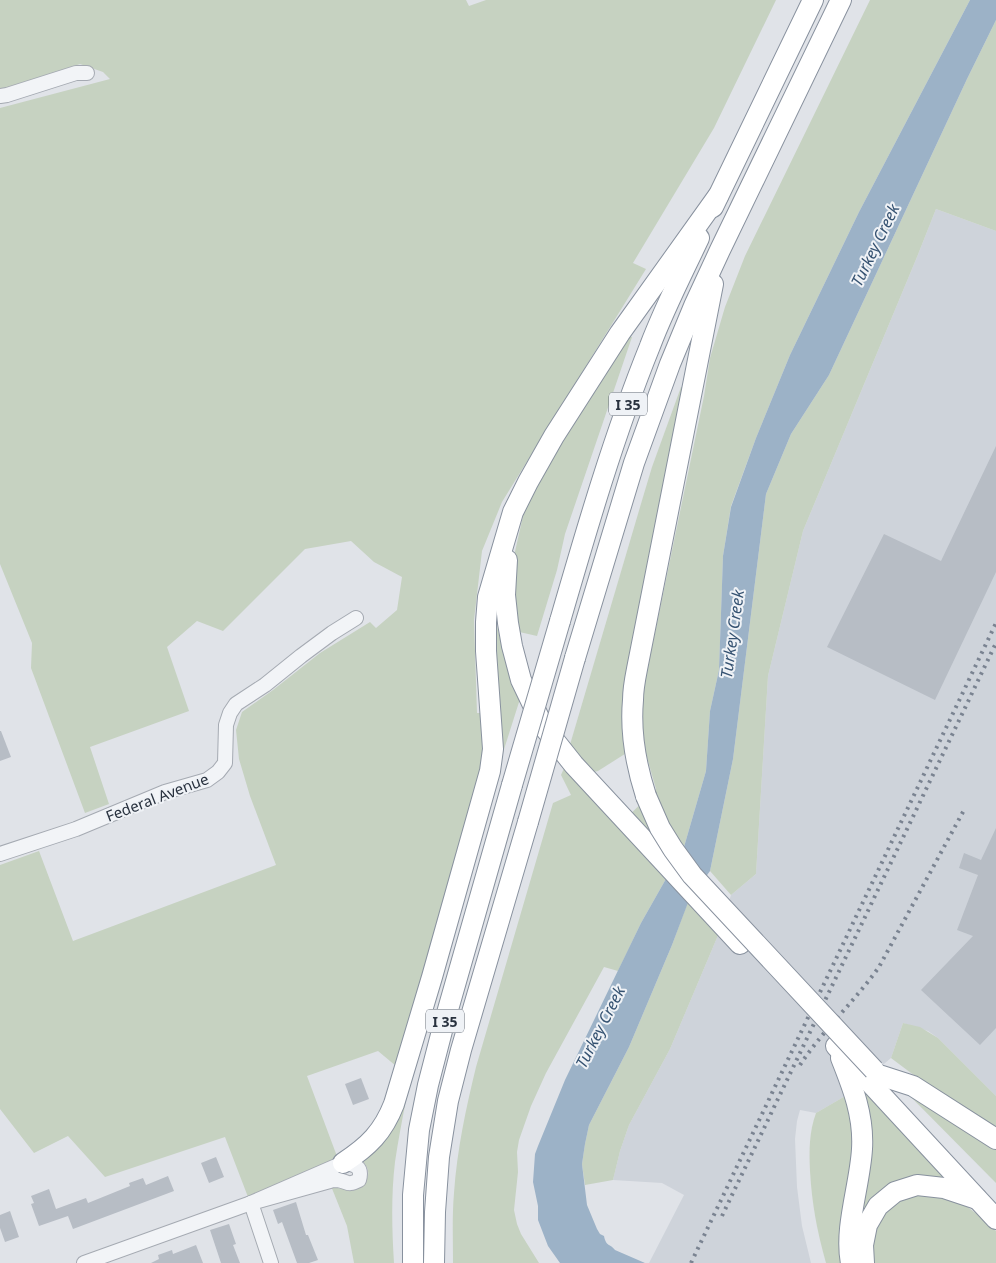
<svg xmlns="http://www.w3.org/2000/svg" width="996" height="1263" viewBox="0 0 996 1263" font-family="'Noto Sans',sans-serif">
<style>
.built{fill:#ced3da}
.green{fill:#c6d2c1}
.water{fill:#9cb2c7}
.building{fill:#b7bdc5}
.lines{fill:none;stroke-linecap:round;stroke-linejoin:round}
.minor-casing{stroke:#a5aab2;stroke-width:16}
.highway-casing{stroke:#88919e;stroke-width:22}
.minor{stroke:#f2f4f7;stroke-width:14}
.highway{stroke:#fff;stroke-width:20}
.rail{stroke:#7a8391;stroke-width:4;stroke-dasharray:2.5 5;stroke-linecap:butt}
.highway-bridge-casing{stroke:#88919e;stroke-width:22;stroke-linecap:butt}
.highway-bridge{stroke:#fff;stroke-width:20}
.labels{text-anchor:middle;dominant-baseline:central;stroke-width:4;stroke-linejoin:round;paint-order:stroke}
.shield{fill:#eff2f6;stroke:#646c76;stroke-width:1}
.shield-label{font-size:14px;font-weight:bold;fill:#29323f}
.street-label{font-size:15px;fill:#29323f;stroke:#eff2f6}
.water-label{font-size:16px;font-style:italic;fill:#355271;stroke:#eff2f6}
</style>
<rect width="100%" height="100%" fill="#e0e3e8"/>
<!-- built -->
<polygon class="built" points="936,209 996,231 996,1096 938,1038 928,1031 903,1023 891,1058 847,1095 816,1113 800,1110 797,1121 795,1139 797,1187 802,1226 811,1263 649,1263 684,1195 662,1183 613,1180 620,1151 629,1125 670,1049 719,933 731,895 756,874 768,676 803,531 917,257"/>
<!-- green -->
<g class="green">
<polygon points="0,0 466,0 469,6 486,0 776,0 714,128 633,263 646,269 502,502 482,551 474,620 477,713 482,713 484,753 476,788 396,1066 378,1051 307,1076 338,1159 248,1197 225,1137 105,1177 68,1136 34,1153 0,1109 0,865 39,851 73,941 276,865 250,796 239,759 236,730 242,712 273,690 320,653 370,622 376,628 397,610 402,577 374,562 351,541 305,549 223,631 197,621 167,647 189,711 90,747 109,804 85,813 31,668 32,643 0,564 0,108 110,79 103,72 80,64 10,89 0,91"/>
<path d="M870,0H970L859,212L790,355L756,438L731,506L723,556L719,670L710,711L706,771L684,847L641,923L618,971L604,967L546,1073L531,1106L519,1140L517,1152L518,1172L514,1210L517,1224L521,1234L539,1263H453C453,1240 452,1216 454,1193C457,1150 466,1108 476,1067L553,803L571,795L561,775L565,766L618,826L656,789L646,754L641,720L644,686L704,396L710,358L725,307L745,256Z"/>
<polygon points="996,20 996,231 936,209 917,257 803,531 768,676 756,874 731,895 710,871 733,759 766,494 791,434 829,375 967,79"/>
<polygon points="625,335 632,337 565,534 557,570 537,636 515,631 514,556 526,503 534,487"/>
<polygon points="681,387 687,388 628,752 598,771 594,772 569,748 643,497 652,467"/>
<polygon points="495,604 497,626 502,647 513,683 520,699 499,765 496,718"/>
<polygon points="689,899 719,933 670,1049 629,1125 620,1151 613,1180 585,1185 582,1164 585,1144 589,1125 629,1047 672,945"/>
<polygon points="903,1023 920,1027 938,1038 996,1096 996,1127 911,1073 891,1058"/>
<polygon points="866,1091 946,1175 941,1180 866,1208 860,1207 862,1095"/>
<polygon points="907,1093 996,1143 996,1183"/>
<path d="M847,1095L856,1130L843,1263H826C817,1231 812,1205 810,1171C809,1151 809,1132 816,1113Z"/>
<path d="M402,1100H406C402,1121 398,1141 395,1162C391,1195 392,1230 394,1263H354L347,1226L331,1186C338,1188 348,1191 355,1189C357,1189 361,1186 362,1184C373,1176 368,1165 359,1158Z"/>
<polygon points="927,1193 965,1205 987,1222 996,1231 996,1263 872,1263 871,1241 880,1221 887,1211 903,1199"/>
</g>
<!-- water -->
<path class="water" d="M970,0H996V20L967,79L829,375L791,434L766,494L733,759L710,871L689,900L672,945L629,1047L589,1125L585,1144L582,1164L587,1205L597,1229L600,1234L604,1236C606,1247 611,1244 615,1250L645,1263H560L548,1246L538,1220V1206L533,1182L535,1154L538,1146L565,1080L641,923L684,847L706,771L710,711L719,670L723,556L731,507L756,438L790,355L859,212Z"/>
<!-- building -->
<g class="building">
<polygon points="996,446 996,572 935,700 827,647 884,534 941,561"/>
<polygon points="0,731 1,731 11,757 0,761"/>
<polygon points="996,828 996,1028 980,1045 921,990 973,936 957,930 978,875 959,868 964,853 981,860"/>
<polygon points="361,1078 369,1099 353,1105 345,1084"/>
<polygon points="216,1157 224,1177 209,1183 201,1163"/>
<polygon points="168,1176 174,1191 73,1229 68,1216 39,1226 31,1204 34,1203 31,1196 49,1189 56,1209 86,1198 88,1203 130,1186 129,1183 143,1178 146,1185"/>
<polygon points="296,1202 306,1235 308,1235 318,1260 309,1263 297,1263 282,1222 278,1224 273,1210"/>
<polygon points="10,1211 19,1237 5,1242 0,1228 0,1215"/>
<polygon points="229,1224 236,1244 233,1245 240,1263 221,1263 210,1230"/>
<polygon points="196,1245 203,1263 151,1263 159,1259 158,1255 172,1250 173,1254"/>
</g>
<g class="lines">
<defs>
<g id="minor">
<polyline points="0,96 7,95 76,73 87,73"/>
<polyline points="0,854 76,829 165,792 207,780 218,772 225,763 226,725 230,713 236,704 265,685 301,656 332,633 356,618"/>
<polyline points="251,1203 271,1263"/>
<path d="M84,1263L251,1203L330,1181C332,1180 335,1180 338,1180C349,1182 347,1186 359,1180C363,1166 354,1164 343,1163L251,1203"/>
</g>
<g id="highway">
<polyline points="713,207 813,0"/>
<polyline points="507,560 505,595 508,623 512,646 521,680 543,726 574,765 740,944"/>
<path d="M560,621C587,528 614,435 650,346C664,309 682,274 699,238"/>
<polyline points="575,658 634,463 670,364 694,306 720,250 841,0"/>
<path d="M646,796C636,765 630,733 633,700C633,690 635,679 637,669L713,284"/>
<polyline points="836,1046 996,1219"/>
<path d="M841,1058C853,1088 864,1116 862,1149C860,1185 844,1228 851,1263"/>
<polyline points="879,1075 913,1086 996,1139"/>
<path d="M343,1163C369,1146 383,1132 394,1104L432,977L490,771L493,749L486,651V622L488,597L513,512L528,482L554,436L620,333L718,196"/>
<polyline points="413,1263 413,1195 419,1130 428,1085 443,1027 512,785"/>
<polyline points="434,1263 435,1212 439,1157 448,1101 461,1050 528,822"/>
<polyline points="864,1263 863,1245 867,1225 878,1206 895,1192 917,1185 944,1188 977,1199"/>
</g>
</defs>
<!-- minor casing -->
<use href="#minor" class="minor-casing"/>
<!-- highway casing -->
<use href="#highway" class="highway-casing"/>
<!-- minor -->
<use href="#minor" class="minor"/>
<!-- highway -->
<use href="#highway" class="highway"/>
<!-- rail -->
<g class="rail">
<path d="M800,1065C823,1030 855,1001 879,967L964,810"/>
<polyline points="722,1216 996,643"/>
<polyline points="691,1263 996,623"/>
</g>
<defs>
<g id="highway-bridge">
<polyline points="512,785 560,621"/>
<polyline points="646,796 660,828 673,849 692,875 874,1070"/>
<polyline points="528,822 575,658"/>
</g>
</defs>
<!-- highway-bridge casing -->
<use href="#highway-bridge" class="highway-bridge-casing"/>
<!-- highway-bridge -->
<use href="#highway-bridge" class="highway-bridge"/>
</g>
<g class="labels">
<!-- shield labels -->
<g class="shield">
<rect x="609" y="392.5" width="38" height="23" rx="4"/>
<rect x="426" y="1009.5" width="38" height="23" rx="4"/>
</g>
<g class="shield-label">
<text x="628" y="404">I 35</text>
<text x="445" y="1021">I 35</text>
</g>
<!-- street labels -->
<g class="street-label">
<text transform="translate(157 797) rotate(-21)">Federal Avenue</text>
</g>
<!-- water labels -->
<g class="water-label">
<text transform="translate(875 245) rotate(-64)">Turkey Creek</text>
<text transform="translate(732 634) rotate(-82)">Turkey Creek</text>
<text transform="translate(600 1027) rotate(-63)">Turkey Creek</text>
</g>
</g>
</svg>
